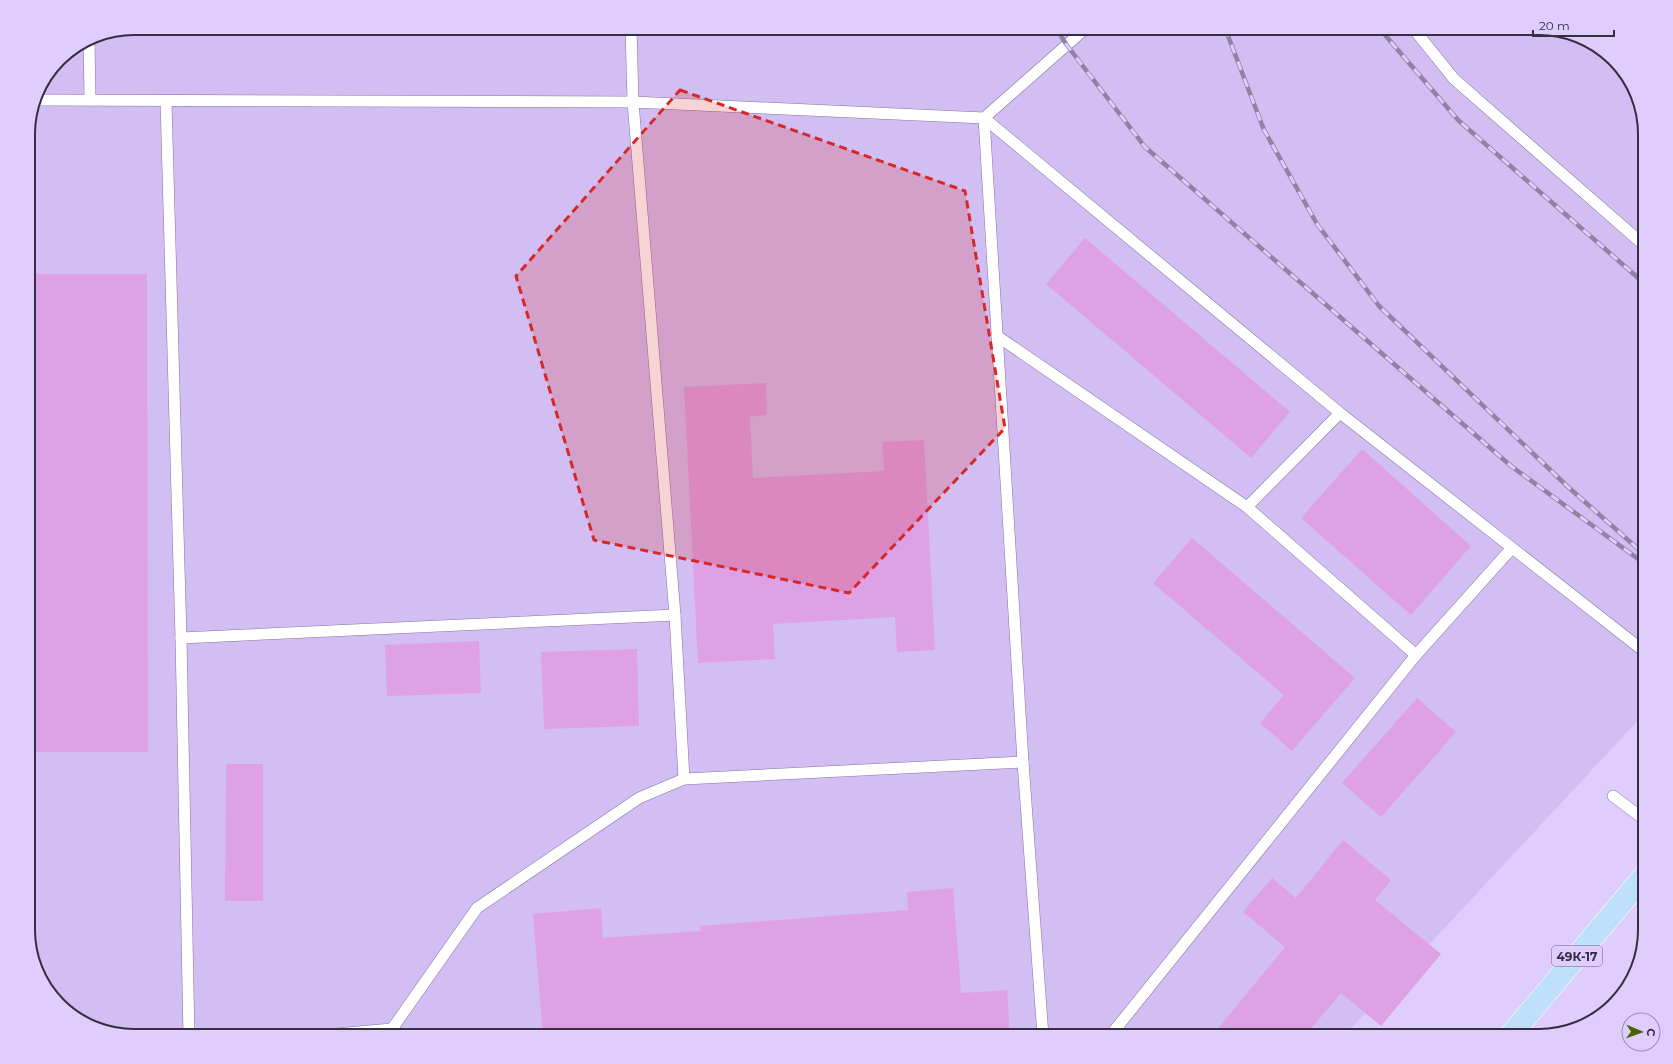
<svg xmlns="http://www.w3.org/2000/svg" width="1673" height="1064" viewBox="0 0 1673 1064" font-family="Montserrat,sans-serif">
<style>
.built{fill:#d2bef3}
.building{fill:#dea1e6}
.lines{fill:none;stroke-linecap:round;stroke-linejoin:round}
.service-casing{stroke:#84739e;stroke-width:12}
.primary-casing{stroke:#fff;stroke-width:23}
.service{stroke:#fff;stroke-width:11}
.primary{stroke:#bfe0fa;stroke-width:22}
.rail-casing{stroke:#8f82a4;stroke-width:4.5}
.rail{stroke:#dfcdfd;stroke-width:3;stroke-dasharray:9;stroke-linecap:butt}
.marked{fill:#d62828;fill-opacity:0.2;stroke:#d62828;stroke-width:3;stroke-dasharray:8 5;stroke-linejoin:round}
.labels{text-anchor:middle;dominant-baseline:central;stroke-width:4;stroke-linejoin:round;paint-order:stroke}
.shield{fill:#dfcdfd;stroke:#685e79;stroke-width:1}
.shield-label{font-size:12px;font-weight:bold;fill:#352e40}
.rim{fill:none;stroke:#352e40;stroke-width:2}
</style>
<rect width="100%" height="100%" fill="#dfcdfd"/>
<!-- built -->
<polygon class="built" points="134,28 1539,28 1598,46 1631,81 1645,134 1645,713 1344,1036 134,1036 75,1018 42,983 28,936 28,128 36,93 59,59 94,36"/>
<!-- building -->
<g class="building">
<polygon points="720,28 737,28 737,29 720,30"/>
<polygon points="1085,238 1290,412 1251,458 1046,284"/>
<polygon points="28,274 147,274 148,752 28,752"/>
<polygon points="766,383 767,415 750,417 753,478 884,471 882,442 924,440 935,650 897,652 895,617 773,624 775,659 698,663 684,387"/>
<polygon points="1362,449 1471,546 1411,615 1301,518"/>
<polygon points="1192,538 1355,678 1292,751 1260,723 1284,695 1153,583"/>
<polygon points="479,641 481,693 387,696 385,645"/>
<polygon points="637,649 639,726 544,729 541,652"/>
<polygon points="1417,698 1456,732 1381,817 1342,783"/>
<polygon points="226,764 263,764 263,901 225,901"/>
<polygon points="1343,840 1391,880 1375,900 1441,954 1381,1026 1341,993 1305,1036 1212,1036 1285,947 1243,912 1272,878 1296,898"/>
<polygon points="953,888 961,993 1007,990 1010,1036 543,1036 533,914 601,908 603,938 701,931 700,926 908,910 907,892"/>
</g>
<g class="lines">
<defs>
<g id="service">
<polyline points="1413,28 1454,79 1645,246"/>
<polyline points="89,39 90,99"/>
<polyline points="35,100 633,102 631,28"/>
<polyline points="166,101 181,638 189,1036"/>
<polyline points="997,336 1247,507 1416,655 1110,1036"/>
<polyline points="1247,507 1340,413"/>
<polyline points="181,638 675,615"/>
<polyline points="1416,655 1511,549"/>
<polyline points="684,779 675,615 633,102 984,118 1086,28"/>
<polyline points="1613,796 1645,820"/>
<polyline points="392,1029 403,1036"/>
<polyline points="314,1036 392,1029 477,908 639,798 684,779 1023,762"/>
<polyline points="1043,1036 1023,762 984,118 1340,413 1645,652"/>
</g>
<polyline id="primary" points="1510,1036 1645,875"/>
</defs>
<!-- service casing -->
<use href="#service" class="service-casing"/>
<!-- primary casing -->
<use href="#primary" class="primary-casing"/>
<!-- service -->
<use href="#service" class="service"/>
<!-- primary -->
<use href="#primary" class="primary"/>
<defs>
<g id="rail">
<polyline points="1056,28 1066,44 1145,147 1511,466 1645,564"/>
<polyline points="1225,28 1264,130 1317,224 1379,306 1567,486 1645,555"/>
<polyline points="1379,28 1458,120 1645,284"/>
</g>
</defs>
<!-- rail casing -->
<use href="#rail" class="rail-casing"/>
<!-- rail -->
<use href="#rail" class="rail"/>
</g>
<!-- marked area -->
<path class="marked" d="M680,90L965,191L1005,428L849,593L594,540L516,276Z"/>
<g class="labels">
<!-- shield labels -->
<rect class="shield" x="1552" y="946" width="50" height="20" rx="3"/>
<g class="shield-label">
<text x="1577" y="956">49К-17</text>
</g>
</g>
<!-- crop -->
<path d="M0 0H1673V1064H0ZM134 35H1539A99 99 0 0 1 1638 134V930A99 99 0 0 1 1539 1029H134A99 99 0 0 1 35 930V134A99 99 0 0 1 134 35Z" fill="#dfcdfd" fill-rule="evenodd"/>
<path class="rim" d="M134 35H1539A99 99 0 0 1 1638 134V930A99 99 0 0 1 1539 1029H134A99 99 0 0 1 35 930V134A99 99 0 0 1 134 35Z"/>
<!-- north arrow -->
<g transform="translate(1641 1032) rotate(92)"><circle r="19" fill="#dfcdfd" stroke="#9b8db1"/>
<path d="M0-3L7 15L0 10L-7 15Z" fill="#4d6006"/>
<text y="-6" font-size="11" font-weight="bold" text-anchor="middle" fill="#352e40">С</text>
</g>
<!-- scale -->
<path d="M1533 30v6h81v-6" fill="none" stroke="#352e40" stroke-width="2"/>
<text x="1539" y="30" font-size="12" fill="#352e40" stroke="#dfcdfd" stroke-width="3" paint-order="stroke">20 m</text>
</svg>
